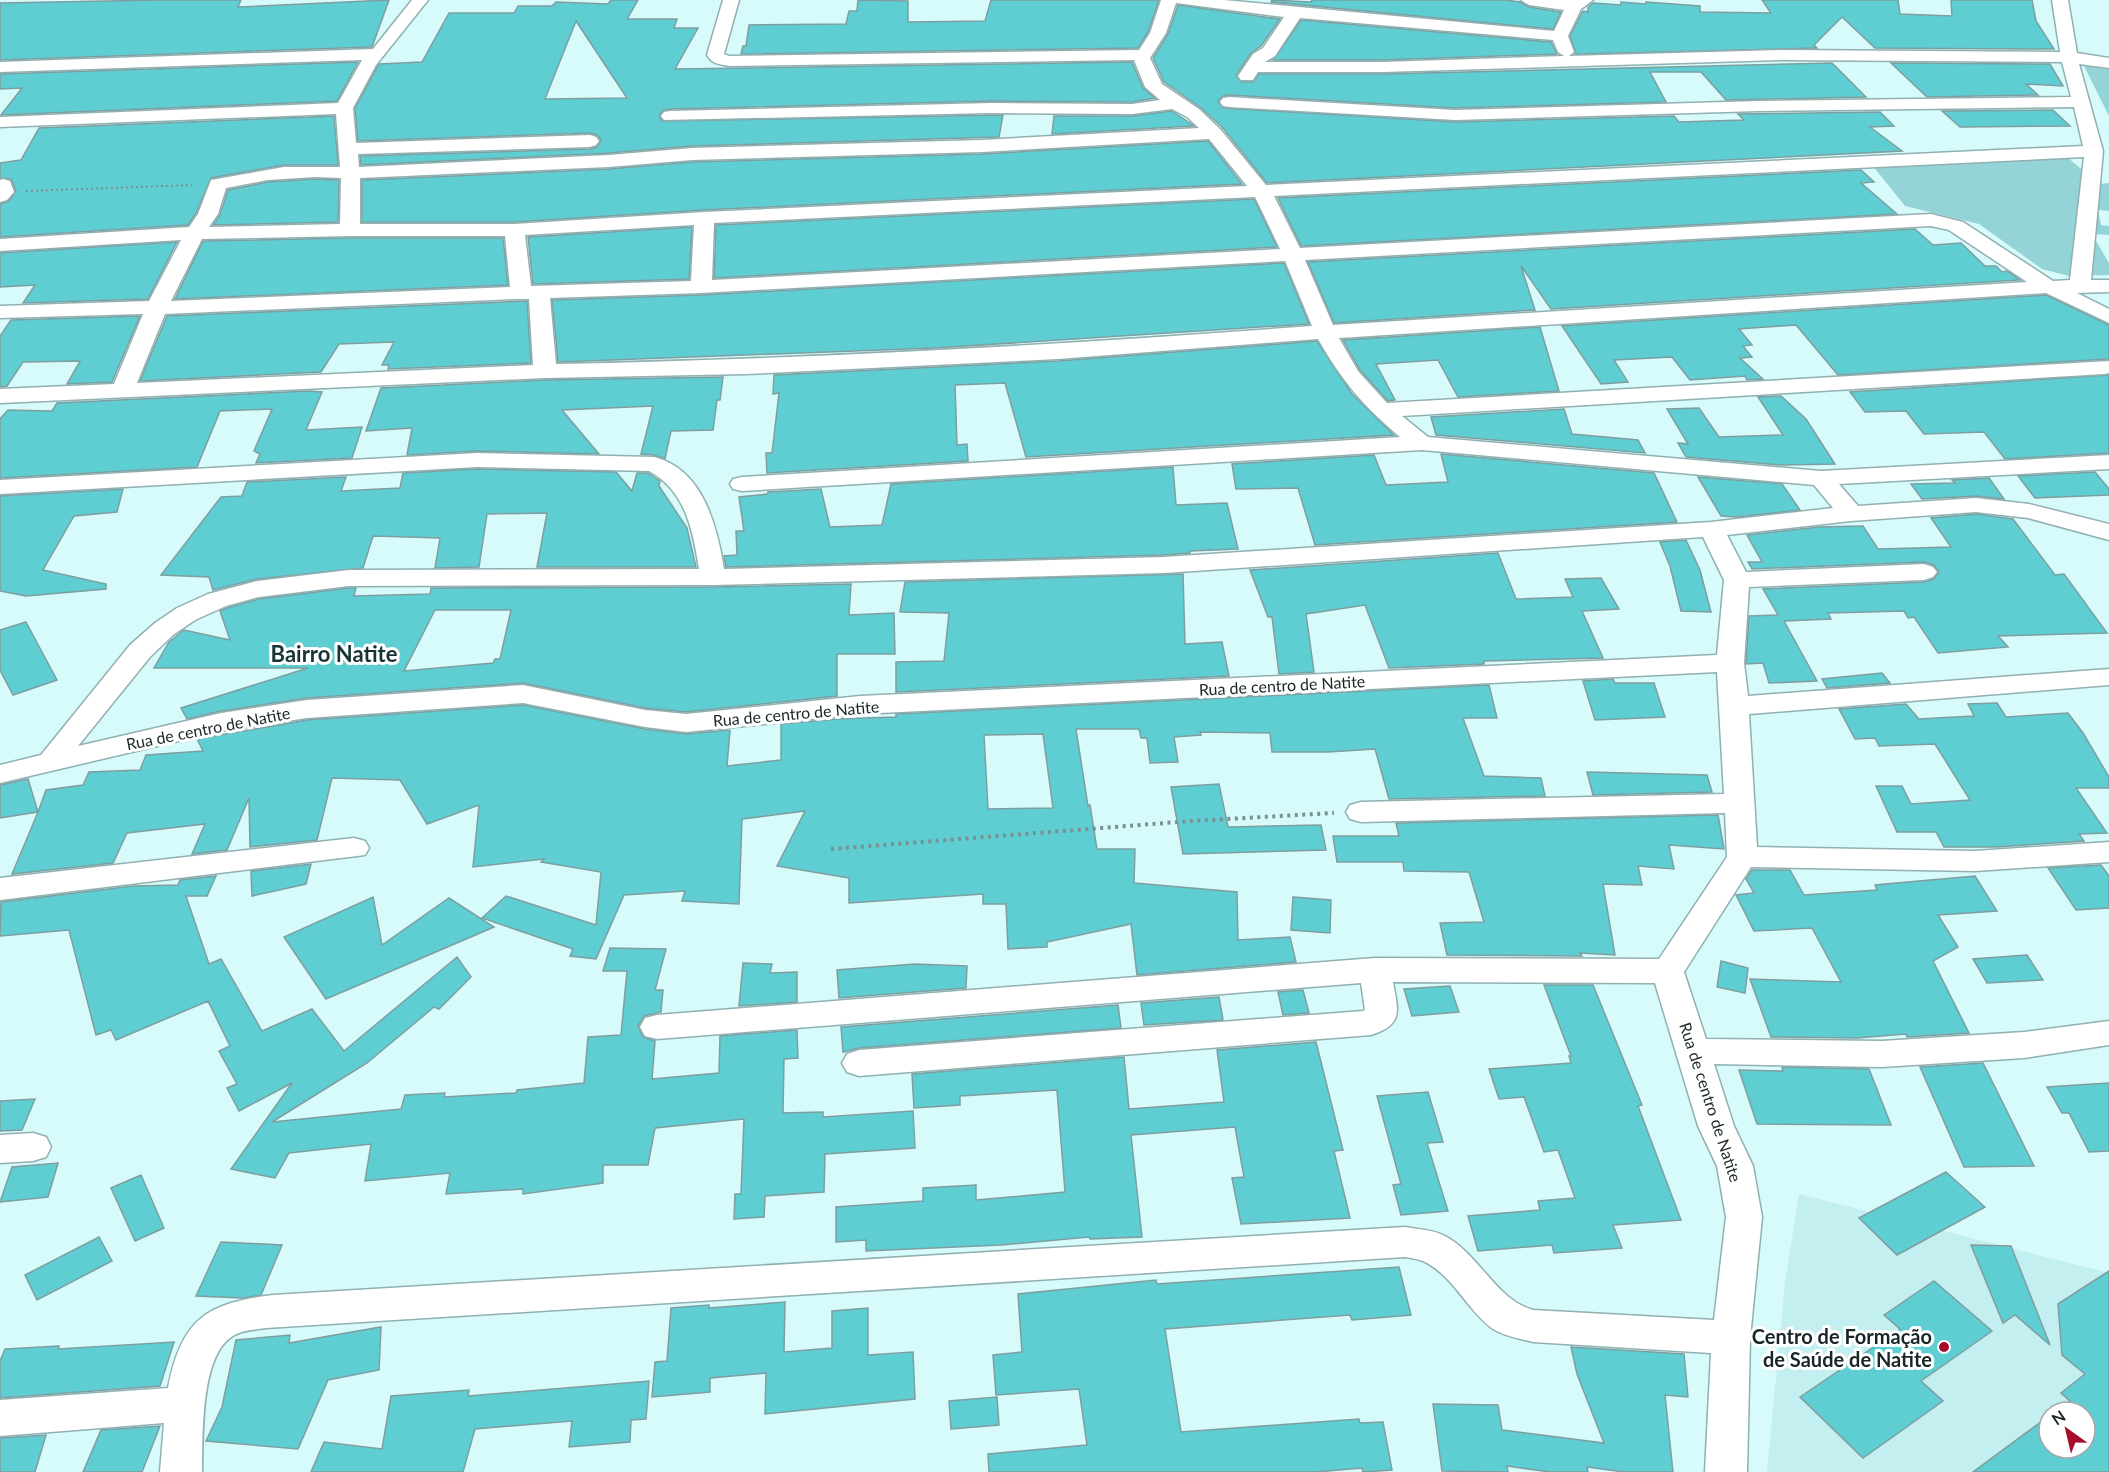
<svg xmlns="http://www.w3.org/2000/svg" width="2109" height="1472" viewBox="0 0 2109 1472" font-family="Lato,sans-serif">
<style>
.built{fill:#c3eff1;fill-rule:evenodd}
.green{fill:#94d3d6}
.building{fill:#5fced3;stroke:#7e9ea0;stroke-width:1.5;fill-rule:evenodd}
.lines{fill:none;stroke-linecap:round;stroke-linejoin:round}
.minor-casing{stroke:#90b0b2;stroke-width:3}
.path-far1{stroke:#799192;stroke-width:2;stroke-dasharray:2 3;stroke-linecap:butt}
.path{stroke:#799192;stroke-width:4;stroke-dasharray:3 4.5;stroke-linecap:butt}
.minor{fill:#fff;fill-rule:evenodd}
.poi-dot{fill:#a60d2c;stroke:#fff;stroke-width:2}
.labels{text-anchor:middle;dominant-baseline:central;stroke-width:6;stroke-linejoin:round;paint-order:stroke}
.street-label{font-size:16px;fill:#192627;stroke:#fff}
.near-poi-label{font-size:20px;font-weight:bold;fill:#192627;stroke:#fff;text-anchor:end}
.district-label{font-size:22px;font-weight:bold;fill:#163436;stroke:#fff}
</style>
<rect width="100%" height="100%" fill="#d7fafb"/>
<!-- built -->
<path class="built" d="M1799,1194L2109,1273V1472H1767L1785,1283ZM2049,1412H2085V1448H2049Z"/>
<!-- green -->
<g class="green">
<polygon points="2084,66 2109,69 2109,116"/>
<polygon points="2040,157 2067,157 2099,184 2109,183 2109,211 2098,210 2101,225 2109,226 2109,235 2092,234 2109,263 2109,275 2069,276 2042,269 1979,224 1905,206 1872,165 1923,160 1975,163"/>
</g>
<!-- building -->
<g class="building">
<polygon points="160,0 241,0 238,7 389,0 372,47 0,60 0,3"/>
<path d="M611,0H638L627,19H677L674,28H698L675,69L1132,62L1143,88L1155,98L1132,102L991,101L670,109L664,110L659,115L662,121L1003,115L999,137L692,146L609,153L361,165L360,156L590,149L597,147L601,140L597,135L590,133L358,141L355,108L379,64L422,62L449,13H514L518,6H552L556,2L608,4ZM576,21L627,98L545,99Z"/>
<polygon points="858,0 908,1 908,22 985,21 991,0 1159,0 1148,32 1138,48 741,54 743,46 746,46 749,25 846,24 849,11 857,11"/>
<polygon points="1272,0 1311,2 1312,0 1505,0 1520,2 1529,7 1561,12 1553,29 1271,2"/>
<polygon points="1762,0 1898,0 1900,14 1952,16 1951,0 2032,0 2036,21 2054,49 1875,48 1842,17 1814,45 1817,48 1576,54 1570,36 1583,11 1588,12 1588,7 1593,3 1621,5 1621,2 1645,4 1646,2 1700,6 1700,12 1771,13"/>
<polygon points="1178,5 1280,19 1261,46 1251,53 1236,75 1241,82 1253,82 1259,74 1383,74 1832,63 1866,97 1726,100 1701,72 1650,72 1666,102 1455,108 1229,95 1223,96 1218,101 1223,108 1455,122 1674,116 1679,122 1744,120 1738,114 1880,112 1894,126 1870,127 1902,151 1267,183 1222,127 1200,107 1164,82 1153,58 1168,34"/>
<polygon points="1301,20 1551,42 1557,54 1383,60 1273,60"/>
<polygon points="358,62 337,101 1,115 22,88 0,89 0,74"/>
<polygon points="1891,63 2050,64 2063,86 2026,84 2038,95 1927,97"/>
<polygon points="2053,110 2070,126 1960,127 1942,111"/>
<polygon points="1172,111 1194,126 1052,134 1054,116 1132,116"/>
<polygon points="334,116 338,165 284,165 211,178 196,213 188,225 0,237 0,204 9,201 16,191 11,179 0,178 0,163 21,160 39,128"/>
<polygon points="1208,141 1242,184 704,210 514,222 362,222 362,180 609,169 692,162 982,154"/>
<polygon points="1861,170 1874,182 1861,183 1897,214 1301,246 1278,198"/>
<polygon points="315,179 339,180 338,222 213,225 220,215 228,190 268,182"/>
<polygon points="1254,199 1277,247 714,278 716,225"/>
<polygon points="692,227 689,279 533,284 528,237"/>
<polygon points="1915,229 1933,245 1961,243 1985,266 1996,266 2002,272 2007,271 2020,280 1551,309 1521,266 1535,310 1334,323 1308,262"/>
<polygon points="350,238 503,238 508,285 175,299 203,241"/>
<polygon points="177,242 148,299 23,303 35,285 0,287 0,253"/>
<polygon points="1284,263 1309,324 934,348 558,362 552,300 701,295"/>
<polygon points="2046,295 2109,325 2109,359 1838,375 1796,325 1739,329 1752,345 1743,346 1752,357 1740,358 1763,379 1747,380 1745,376 1690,380 1672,357 1614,360 1628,382 1601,384 1562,326"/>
<polygon points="527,301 531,363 388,369 389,365 382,365 394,342 339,344 321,372 140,381 167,316"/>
<polygon points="140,316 112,382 67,384 80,361 23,362 7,386 0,387 0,336 11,320"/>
<polygon points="1540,327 1559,391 1458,397 1438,360 1376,364 1395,400 1388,401 1360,370 1343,340"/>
<polygon points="1317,341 1352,394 1394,435 1026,457 1005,383 955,385 957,445 967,444 968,461 767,473 766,453 772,453 779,393 773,394 774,375 1058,361"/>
<polygon points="2109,375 2109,453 2005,459 1984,432 1924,434 1906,411 1865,412 1850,392"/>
<polygon points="723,377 720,400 717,400 713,430 671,431 665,459 654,455 641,454 653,406 562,410 599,454 477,451 407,455 412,428 366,431 381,388 545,380"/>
<polygon points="309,391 322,392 306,430 362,427 352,458 256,463 260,454 254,451 272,409 220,411 197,467 0,478 0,419 8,410 52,411 57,403"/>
<polygon points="1781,396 1806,419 1835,464 1780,465 1686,457 1678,443 1688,444 1667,409 1699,408 1719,437 1783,435 1758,397"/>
<polygon points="1564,409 1572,434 1638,440 1645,453 1436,435 1431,417"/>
<polygon points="1441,454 1654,473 1677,522 1315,545 1298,488 1236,489 1232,464 1374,455 1386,485 1448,482"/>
<polygon points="1173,467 1176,505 1227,503 1238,549 1190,551 1190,553 1164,555 726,567 724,556 737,555 736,531 744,531 739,497 768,494 768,492 821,489 830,527 882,525 891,484"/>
<polygon points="477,469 616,472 632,491 637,473 648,473 660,481 659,486 687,528 696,567 537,567 547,513 487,514 479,567 435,568 440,538 373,536 363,568 257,579 213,590 209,577 161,575 221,497 242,496 247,482 346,477 341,491 400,488 403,473"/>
<polygon points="2095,472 2109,489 2109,495 2035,498 2018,476"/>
<polygon points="1698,477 1782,484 1800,510 1736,517 1721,516"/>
<polygon points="1989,478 2004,499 1976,496 1922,499 1911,484 1955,483 1952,480"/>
<polygon points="123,489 117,512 74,516 43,570 106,584 106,589 26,596 0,591 0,496"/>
<polygon points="1976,514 2013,519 2055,575 2064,574 2107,633 1998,636 2008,647 1938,653 1914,617 1908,618 1904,611 1828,613 1831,619 1784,621 1817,681 1769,683 1763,663 1746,664 1749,616 1778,615 1763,589 1924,582 1934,579 1939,572 1934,565 1924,562 1752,569 1748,562 1762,562 1747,535 1818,527 1863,526 1878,549 1951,547 1931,518"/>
<polygon points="1686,540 1700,570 1711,612 1681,611 1670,566 1660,542"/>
<polygon points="1498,553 1516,599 1573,597 1565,579 1601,578 1619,609 1582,611 1603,658 1484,661 1484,664 1389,668 1365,605 1306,614 1314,672 1279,674 1272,617 1268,617 1250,570"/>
<polygon points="1183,574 1185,644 1222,642 1229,676 896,692 896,662 944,661 949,613 900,612 905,582"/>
<path d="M851,584L849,615L894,613L895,654H837V696L686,712L645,708L523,683L307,698L221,711L187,719L181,708L308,668H154L169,642L184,630L230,640L220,611L227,608L259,599L349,588H356L354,596L430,594L431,588L713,587ZM435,610H511L500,659H495L493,663L404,671Z"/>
<polygon points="26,622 57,680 13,695 0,670 0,630"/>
<polygon points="1882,673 1890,683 1827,688 1822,679"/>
<polygon points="1613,679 1615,683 1654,683 1665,717 1595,720 1583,681"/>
<path d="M1489,685L1497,718H1463L1484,776L1541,778L1545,796L1389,799L1375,749L1328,752H1272L1270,733L1200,732L1201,735L1174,737L1178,762L1150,763L1147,738H1141L1139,729H1076L1088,806L1090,805L1097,849H1135L1134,883L1237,892L1238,940L1290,937L1296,962L1137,975L1131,924L1047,942V947L1008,949L1006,904H983V894L849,903V878L777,866L805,811L742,819L739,904L682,901L685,891L624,895L596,959L570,956L573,949L482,918L506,896L596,925L601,872L541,862L544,859L473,867L479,805L427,824L400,780L332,778L317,840L250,847L249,798L227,850L192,854L205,824L127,833L113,863L12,874L38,812L0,818V785L28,779L38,812L46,790L83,785L89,772L140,770L146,755L203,751L197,739L307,720L523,705L645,729L686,734L730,730L727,766L781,760V724L836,719L896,717V714ZM1043,734L1053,808L988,809L984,735Z"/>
<polygon points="1997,703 2006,717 2068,713 2083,733 2109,777 2109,788 2076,788 2107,833 2079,834 2084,841 1996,847 1944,847 1936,832 1897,832 1876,786 1902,786 1911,804 1970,800 1935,744 1879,746 1875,738 1855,739 1839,709 1906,704 1919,719 1974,716 1968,704"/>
<polygon points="1587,772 1707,775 1712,792 1593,795"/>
<polygon points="1219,784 1228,827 1321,825 1326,850 1183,854 1171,787"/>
<polygon points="1718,815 1724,849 1669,845 1674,869 1638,866 1642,885 1603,884 1615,955 1580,953 1582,956 1447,955 1440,923 1484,922 1469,872 1404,871 1403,862 1337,862 1333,836 1399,836 1396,823"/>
<polygon points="311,864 306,884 252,896 251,871"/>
<polygon points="2101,865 2109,876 2109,908 2076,910 2048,868"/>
<polygon points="1752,870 1790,870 1804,895 1877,890 1875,885 1975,876 1997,911 1938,915 1958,947 1933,961 1969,1033 1907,1037 1906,1034 1857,1038 1771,1037 1750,979 1841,982 1812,928 1754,931 1736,895 1754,893 1746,879"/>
<polygon points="216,876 207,896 186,896 209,964 221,959 262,1031 312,1009 344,1051 457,957 471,977 439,1009 434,1007 367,1063 272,1122 401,1109 405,1095 445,1093 444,1097 516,1093 517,1090 584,1083 588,1037 621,1035 627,971 603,971 610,948 666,949 655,990 663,990 661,1012 644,1016 638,1026 643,1037 655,1041 652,1079 719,1073 720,1036 797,1030 798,1058 784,1059 783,1113 823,1112 823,1117 913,1111 915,1148 825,1154 824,1192 765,1196 764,1217 734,1219 735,1194 741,1194 744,1119 655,1128 648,1165 603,1165 603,1183 523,1194 523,1189 446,1194 450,1173 365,1181 371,1144 289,1153 275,1178 231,1169 292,1083 239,1111 227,1088 237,1084 219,1051 230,1046 208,1001 116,1040 111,1030 96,1035 69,930 0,936 1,902 133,886 178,885 180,880"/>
<polygon points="373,897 382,945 449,898 494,927 326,999 284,937"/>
<polygon points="1293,897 1331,900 1330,933 1291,930"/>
<polygon points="2027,955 2043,980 1987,983 1973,959"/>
<polygon points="1721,961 1748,968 1745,993 1717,987"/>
<polygon points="743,963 772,964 770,973 797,972 797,1002 739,1006"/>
<polygon points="915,964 967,966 966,988 839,998 837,970"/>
<polygon points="1544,985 1593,985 1642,1105 1638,1106 1681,1220 1613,1225 1622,1248 1554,1253 1552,1245 1478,1251 1468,1216 1540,1210 1538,1201 1575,1198 1558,1150 1544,1152 1524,1097 1499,1099 1489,1069 1571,1063 1569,1056 1571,1056"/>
<polygon points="1450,986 1459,1012 1412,1016 1404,989"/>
<polygon points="1303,990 1309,1013 1283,1015 1278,992"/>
<polygon points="1219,997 1223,1020 1144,1025 1141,1003"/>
<polygon points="1118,1005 1121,1028 859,1048 843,1052 841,1027"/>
<polygon points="1316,1042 1343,1150 1334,1151 1350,1218 1241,1224 1232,1178 1244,1177 1235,1127 1131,1135 1142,1237 1090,1239 1089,1237 1001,1245 866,1251 866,1240 836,1242 836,1207 923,1201 923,1188 976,1185 976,1200 1065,1192 1057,1090 960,1096 960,1105 914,1108 912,1074 1124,1057 1129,1109 1224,1102 1217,1050"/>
<polygon points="1983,1063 1988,1073 2034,1166 1964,1167 1920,1067"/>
<polygon points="1782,1067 1869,1069 1891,1125 1757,1124 1739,1070 1783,1071"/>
<polygon points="2109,1083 2109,1151 2089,1152 2069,1113 2062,1113 2047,1087"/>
<polygon points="1428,1092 1443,1142 1427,1143 1448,1211 1401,1215 1393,1185 1401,1184 1377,1096"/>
<polygon points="35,1099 22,1130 0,1131 0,1101"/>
<polygon points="58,1163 48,1197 0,1202 12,1167"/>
<polygon points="1946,1172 1985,1207 1897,1255 1859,1218"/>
<polygon points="141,1175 164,1228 135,1241 111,1188"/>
<polygon points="99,1237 112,1261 37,1300 25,1275"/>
<polygon points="221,1242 282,1245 261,1295 243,1298 196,1296"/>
<polygon points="1971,1245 2011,1246 2050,1345 2015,1315 2003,1323"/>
<polygon points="1399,1267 1411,1315 1352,1320 1350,1315 1165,1329 1181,1432 1359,1419 1360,1423 1383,1422 1392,1470 1363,1472 1362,1468 1316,1472 989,1472 988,1454 1087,1445 1079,1389 996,1395 993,1355 1022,1352 1018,1294 1156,1280 1157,1284"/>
<polygon points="2109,1271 2109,1472 1973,1472 2049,1416 2049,1448 2085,1448 2085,1412 2055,1412 2070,1401 2061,1393 2085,1374 2062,1355 2058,1304"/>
<polygon points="1934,1281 1992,1331 1921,1381 1943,1401 1863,1458 1800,1397 1900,1329 1884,1315"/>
<polygon points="785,1302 784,1352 832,1348 832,1311 868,1308 868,1355 913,1352 915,1399 765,1414 766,1373 710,1378 710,1392 652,1397 655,1362 667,1361 671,1308 709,1305 709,1308"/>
<polygon points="381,1327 379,1370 328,1380 298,1449 206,1441 222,1407 236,1340 290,1335 289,1343"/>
<polygon points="174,1342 160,1386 0,1398 0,1361 5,1349 59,1346 58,1349"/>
<polygon points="1571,1347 1684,1354 1688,1397 1665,1395 1673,1472 1624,1472 1587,1467 1588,1472 1550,1472 1507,1466 1508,1472 1442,1471 1433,1404 1498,1405 1502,1430 1604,1443 1577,1374"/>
<polygon points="649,1381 646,1419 631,1420 630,1442 569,1447 572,1421 475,1429 463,1472 311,1472 324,1442 382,1449 391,1396 469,1390 468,1396"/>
<polygon points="997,1397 999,1425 951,1429 949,1401"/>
<polygon points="160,1426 142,1472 83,1472 101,1430"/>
<polygon points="46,1435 35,1472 0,1472 0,1438"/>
</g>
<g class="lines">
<defs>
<g id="minor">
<path d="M412,0H428L376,65L353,108L356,143L590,135L596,137L599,141L596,145L590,147L358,154L359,167L609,155L692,148L982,140L1199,128L1187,117L1172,109L1132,114L991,113L664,120L661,116L664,112L670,111L991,103L1132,104L1160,100L1145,87L1134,60L729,66C719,64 712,64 707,55L723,0H739L724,54L729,56L1139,50L1150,33L1161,0H1224L1554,31L1564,10L1529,5L1521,0H1593L1581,9L1568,36L1574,52L1569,56L1782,50L2060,52L2052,0H2068L2077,53L2109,58V68L2079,64L2103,151L2091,280H2109V292L2077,293L2109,309V323L2046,293L1339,338L1358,371L1387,403L2109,361V373L2105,374L1402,416L1428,437L1821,471L2109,455V469L1839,484L1858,506L1976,498L2029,504L2109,524V540L2028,518L1976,512L1851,521L1727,535L1746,572L1924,564L1933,567L1937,572L1933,577L1924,580L1749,587L1744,663L1748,696L2109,669V685L1749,714L1757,847L1975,851L2109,842V862L1975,871L1751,867L1684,972L1706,1039L1882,1041L2024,1032L2109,1021V1045L2024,1058L1882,1067L1714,1064L1734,1126L1753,1166L1762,1217L1750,1338L1747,1472H1705L1711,1353L1533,1342C1521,1339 1504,1336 1493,1329C1467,1310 1453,1275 1423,1261C1418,1259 1411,1258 1405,1257L266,1328C254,1330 240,1330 230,1338C200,1360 203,1438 202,1472H160L164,1423L0,1436V1400L168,1388C182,1319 206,1303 273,1295L1405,1227C1418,1229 1434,1230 1445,1236C1480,1255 1495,1299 1533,1310L1714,1320L1726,1217L1717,1166L1698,1126L1655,983L1393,982C1398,1010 1404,1025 1371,1035L859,1076L847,1072L842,1063L847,1054L859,1050L1363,1011L1365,1010L1361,983L657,1039L645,1036L640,1027L645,1018L657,1015L1375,958L1659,959L1727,857L1725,813L1361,822L1350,819L1346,812L1350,805L1361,802L1724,794L1717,672L860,714L686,732L645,727L523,703L307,718L221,731L0,783V765L41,755L130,645L155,623L177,608L208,594L257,581L349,570L699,569C693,531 686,491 649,471L477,467L0,494V480L477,453L654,457C703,469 717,526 724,569L1164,557L1711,522L1833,508L1814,485L1422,450L742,491L733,489L730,484L733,479L742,477L1400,437C1363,406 1342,381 1318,339L1058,359L746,374L545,378L0,403V389L114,384L143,314L0,318V306L149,301L181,240L0,251V239L189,227L198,214L211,180L284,167H340L336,114L0,127V117L338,103L362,60L0,72V62L373,49ZM1176,3L1284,17L1263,48L1253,54L1238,76L1241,80H1253L1258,72H1383L1782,60L2062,62L2071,97L1759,101L1455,110L1229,97L1223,98L1220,102L1223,106L1229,107L1455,120L1759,111L2074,107L2083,146L1266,185L1220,129L1199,109L1162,84L1150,58L1166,33ZM1300,18L1553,40L1558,52L1564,56L1383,62H1265L1275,56ZM1209,139L1247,186L704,212L514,224H360V178L609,167L692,160L982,152ZM2084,157L2070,280L2053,281L1963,222L1931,214L1300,248L1274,196ZM315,177L341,178L340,224L209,227L218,214L226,188L268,180ZM1255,197L1280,249L712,280L714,223ZM694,225L691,281L531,286L525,235ZM1931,226L1949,230L2027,282L1333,325L1305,260ZM350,236H505L510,287L171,301L202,239ZM1285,261L1312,326C1059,345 809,359 556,364L550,298L701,293ZM516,299H529L533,365L137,383L165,314ZM1703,537L1724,580L1717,655L860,696L686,714L645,710L523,685L307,700L221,713L78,746L150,657L173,635L195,620L226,606L259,597L349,586L713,585L1164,573Z"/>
<polygon points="3,179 10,181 14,192 7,200 0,202 0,180"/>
<polygon points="354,838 365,841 369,848 365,855 0,900 0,878"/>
<polygon points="33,1133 46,1137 51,1147 46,1157 33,1161 0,1163 0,1135"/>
</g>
</defs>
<!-- minor casing -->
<use href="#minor" class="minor-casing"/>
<!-- path-far1 -->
<polyline class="path-far1" points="26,191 192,185"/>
<!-- path -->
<polyline class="path" points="831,849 1191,821 1334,813"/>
<!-- minor -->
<use href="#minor" class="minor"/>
</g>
<!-- markers -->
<circle class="poi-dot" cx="1944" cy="1347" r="6"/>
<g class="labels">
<!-- street labels -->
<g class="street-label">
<text transform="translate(1282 685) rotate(-3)">Rua de centro de Natite</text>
<text transform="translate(796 713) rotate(-5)">Rua de centro de Natite</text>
<text transform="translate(208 728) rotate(-11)">Rua de centro de Natite</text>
<text transform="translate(1711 1102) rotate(72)">Rua de centro de Natite</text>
</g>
<!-- near-poi labels -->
<g class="near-poi-label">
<text x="1932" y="1336">Centro de Formação<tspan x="1932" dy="23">de Saúde de Natite</tspan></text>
</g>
<!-- district labels -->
<g class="district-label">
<text x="334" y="653">Bairro Natite</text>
</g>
</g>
<!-- north arrow -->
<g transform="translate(2067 1430) rotate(326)"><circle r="28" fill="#ffffff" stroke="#a3a8a9" stroke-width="1.5"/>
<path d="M0-4.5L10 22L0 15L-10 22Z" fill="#a60d2c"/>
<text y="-9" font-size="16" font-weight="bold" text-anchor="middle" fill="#192627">N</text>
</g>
</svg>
